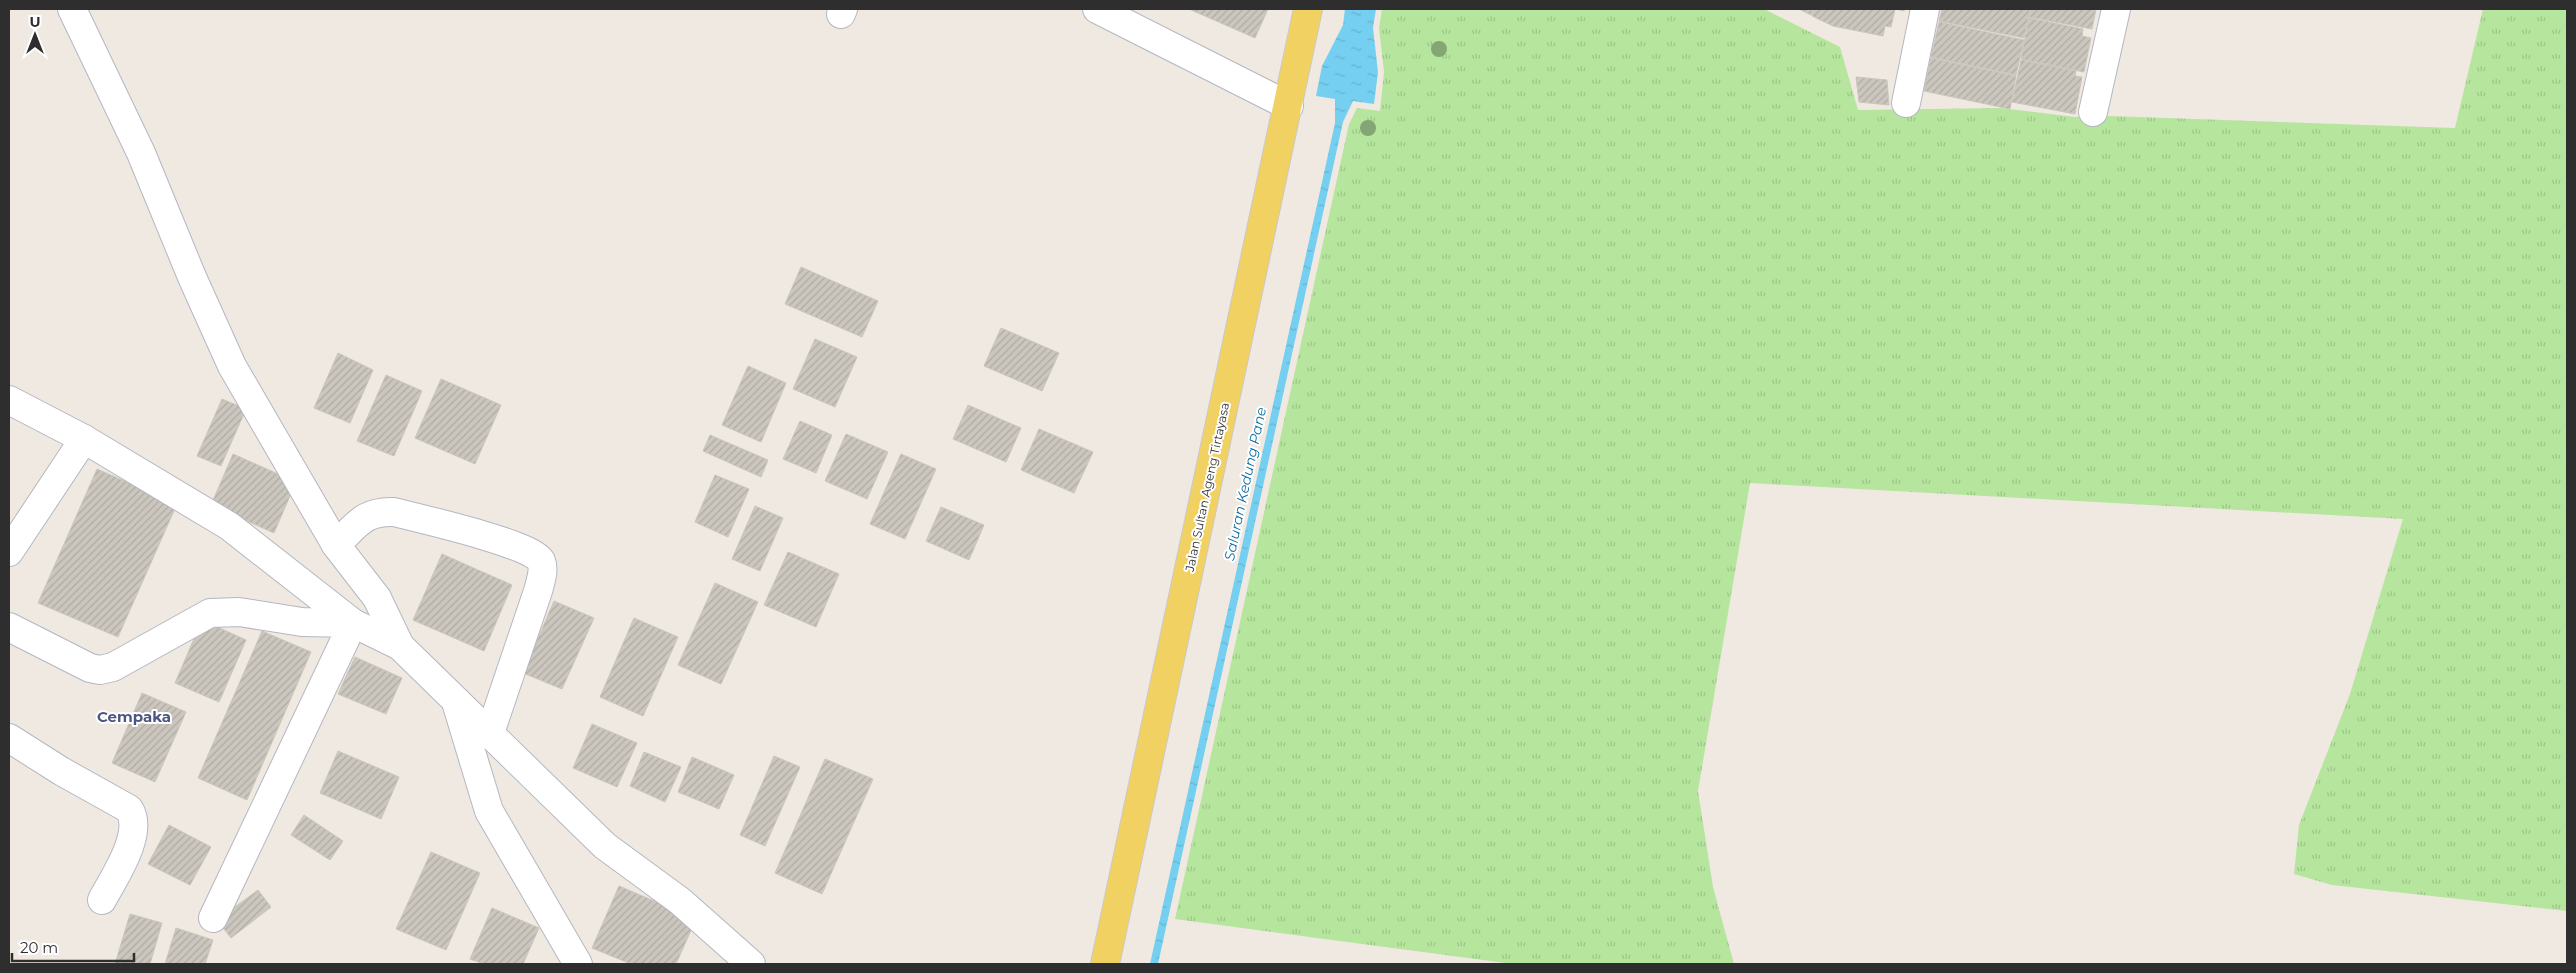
<svg xmlns="http://www.w3.org/2000/svg" width="2576" height="973" viewBox="0 0 2576 973" font-family="Montserrat,sans-serif">
<style>
.grass{fill:url(#grass-tufts)}
.water{fill:url(#water-ripples)}
.building{fill:url(#building-hatch);stroke:#cbc5ba}
.lines{fill:none;stroke-linecap:round;stroke-linejoin:round}
.minor-casing{stroke:#b4b7c1;stroke-width:30}
.major-casing{stroke:#c9c9c9;stroke-width:30}
.minor{stroke:#fff;stroke-width:28}
.major{stroke:#f2d163;stroke-width:28}
.tree{fill:#84a574}
.labels{text-anchor:middle;dominant-baseline:central;stroke-width:4;stroke-linejoin:round;paint-order:stroke}
.street-label{font-size:12px;fill:#2e2e2e;stroke:#fff}
.water-label{font-size:14px;font-style:italic;fill:#0d6fa3;stroke:#fff}
.quarter-label{font-size:15px;font-weight:bold;fill:#4d5680;stroke:#fff}
</style>
<defs>
<pattern id="grass-tufts" width="24" height="20" patternUnits="userSpaceOnUse" patternTransform="scale(1.25)"><rect width="24" height="20" fill="#b6e59e"/><path d="M3 7l-1-3M5 7V3M7 7l1-3M15 17l-1-3M17 17v-4M19 17l1-3" fill="none" stroke="#9dc588"/></pattern>
<pattern id="water-ripples" width="26" height="14" patternUnits="userSpaceOnUse" patternTransform="scale(1.25)"><rect width="26" height="14" fill="#75cff0"/><path d="M2 4q2-2 4 0t4 0M15 11q2-2 4 0t4 0" fill="none" stroke="#66b2ce"/></pattern>
<pattern id="building-hatch" width="6" height="6" patternUnits="userSpaceOnUse" patternTransform="scale(1.25)"><rect width="6" height="6" fill="#cbc7bf"/><path d="M-1 1l2-2M0 6l6-6M5 7l2-2" fill="none" stroke="#afaba4"/></pattern>
</defs>
<rect width="100%" height="100%" fill="#efe9e1"/>
<!-- grass -->
<polygon class="grass" points="1382,9 1764,9 1840,47 1858,110 2001,108 2075,117 2109,116 2455,128 2483,9 2567,9 2567,911 2332,885 2294,874 2299,825 2350,694 2403,519 1750,483 1698,791 1713,887 1734,964 1513,964 1175,919 1349,124 1357,108 1380,111 1384,72 1379,28"/>
<!-- water -->
<polygon class="water" points="1345,9 1376,9 1373,28 1378,72 1374,104 1353,101 1343,122 1158,964 1150,964 1335,123 1335,99 1316,96 1322,66 1343,25"/>
<!-- building -->
<g class="building">
<polygon points="1189,9 1268,9 1255,38"/>
<polygon points="1799,9 1812,9 1811,15"/>
<polygon points="1813,9 1905,9 1904,11 1895,9 1891,27 1885,26 1883,36 1833,26 1812,16"/>
<polygon points="1942,9 2030,9 2024,38 1939,21"/>
<polygon points="2031,9 2096,9 2092,29 2029,17"/>
<polygon points="2029,18 2083,29 2082,36 2091,38 2084,72 2021,59"/>
<polygon points="1939,22 2024,40 2016,75 1931,57"/>
<polygon points="1931,58 2016,76 2010,109 1924,91"/>
<polygon points="2021,60 2076,71 2075,76 2082,77 2075,114 2012,102"/>
<polygon points="1856,77 1887,80 1889,105 1859,102"/>
<polygon points="801,267 878,301 862,337 785,304"/>
<polygon points="1001,328 1059,353 1042,391 984,366"/>
<polygon points="815,339 857,357 835,407 793,389"/>
<polygon points="338,353 373,370 350,423 314,408"/>
<polygon points="748,366 786,383 761,442 722,425"/>
<polygon points="386,375 422,391 394,456 357,441"/>
<polygon points="441,379 501,405 475,464 415,438"/>
<polygon points="222,399 246,409 221,466 197,456"/>
<polygon points="968,405 1021,428 1006,462 953,439"/>
<polygon points="800,421 832,435 816,473 783,459"/>
<polygon points="1039,429 1093,452 1074,493 1021,470"/>
<polygon points="846,434 888,452 867,499 825,481"/>
<polygon points="710,435 768,460 761,477 703,451"/>
<polygon points="233,454 296,482 274,533 211,505"/>
<polygon points="901,454 936,469 905,539 870,524"/>
<polygon points="97,469 177,504 118,637 38,603"/>
<polygon points="715,475 749,489 728,537 695,522"/>
<polygon points="755,506 783,518 760,571 732,559"/>
<polygon points="941,507 984,525 969,560 926,541"/>
<polygon points="788,552 839,574 816,627 764,605"/>
<polygon points="442,554 512,585 484,651 413,620"/>
<polygon points="715,583 758,602 721,684 678,665"/>
<polygon points="554,601 594,618 562,689 523,673"/>
<polygon points="634,618 678,637 643,716 600,697"/>
<polygon points="202,620 246,640 219,702 175,683"/>
<polygon points="262,631 311,652 247,800 198,778"/>
<polygon points="355,657 402,678 386,714 338,694"/>
<polygon points="142,693 186,712 155,782 112,763"/>
<polygon points="592,724 637,743 617,787 573,768"/>
<polygon points="338,751 399,777 381,819 320,793"/>
<polygon points="644,752 681,767 665,802 630,786"/>
<polygon points="774,756 800,767 765,846 740,835"/>
<polygon points="692,757 734,775 719,809 678,792"/>
<polygon points="825,759 873,779 822,894 775,873"/>
<polygon points="304,815 343,841 330,860 291,835"/>
<polygon points="169,825 211,847 190,885 148,864"/>
<polygon points="431,852 480,873 446,950 396,929"/>
<polygon points="619,886 696,919 676,964 631,964 592,948"/>
<polygon points="258,890 271,907 231,938 217,920"/>
<polygon points="492,908 539,928 523,964 484,964 470,959"/>
<polygon points="130,914 162,923 150,964 115,964"/>
<polygon points="176,928 213,940 205,964 165,964"/>
</g>
<g class="lines">
<defs>
<g id="minor">
<polyline points="72,9 141,153 192,277 232,366 336,545 377,598 400,646"/>
<polyline points="1097,9 1289,106"/>
<polyline points="841,14 843,9"/>
<polyline points="1906,103 1925,9"/>
<polyline points="2093,112 2116,9"/>
<polyline points="9,400 84,439 229,526 353,623 400,646 605,846 680,901 751,964"/>
<path d="M336,545C357,525 363,511 394,512C417,518 533,544 541,561C545,570 540,583 538,591L490,733"/>
<polyline points="9,552 84,439"/>
<polyline points="9,627 90,668 100,670 113,667 210,613 239,612 302,622 353,623 213,918"/>
<polyline points="456,702 489,811 578,964"/>
<path d="M9,738L61,771L129,809C145,833 113,879 102,900"/>
</g>
<polyline id="major" points="1105,964 1308,9"/>
</defs>
<!-- minor casing -->
<use href="#minor" class="minor-casing"/>
<!-- major casing -->
<use href="#major" class="major-casing"/>
<!-- minor -->
<use href="#minor" class="minor"/>
<!-- major -->
<use href="#major" class="major"/>
</g>
<!-- trees -->
<g class="tree">
<circle cx="1439" cy="49" r="8"/>
<circle cx="1368" cy="128" r="8"/>
</g>
<g class="labels">
<!-- street labels -->
<g class="street-label">
<text transform="translate(1207 487) rotate(-78)">Jalan Sultan Ageng Tirtayasa</text>
</g>
<!-- water labels -->
<g class="water-label">
<text transform="translate(1245 484) rotate(-78)">Saluran Kedung Pane</text>
</g>
<!-- quarter labels -->
<g class="quarter-label">
<text x="134" y="716">Cempaka</text>
</g>
</g>
<!-- border -->
<rect width="2576" height="973" fill="none" stroke="#2e2e2e" stroke-width="20"/>
<!-- north arrow -->
<g transform="translate(35 35)" stroke="#ffffff" stroke-width="4" paint-order="stroke">
<path d="M0-4L9 19L0 12L-9 19Z" fill="#2e2e2e"/>
<text y="-8" font-size="14" font-weight="bold" text-anchor="middle" fill="#2e2e2e">U</text>
</g>
<!-- scale -->
<path d="M12 953v8h122v-8" fill="none" stroke="#2e2e2e" stroke-width="2.5"/>
<text x="20" y="953" font-size="15" fill="#2e2e2e" stroke="#ffffff" stroke-width="4" paint-order="stroke">20 m</text>
</svg>
